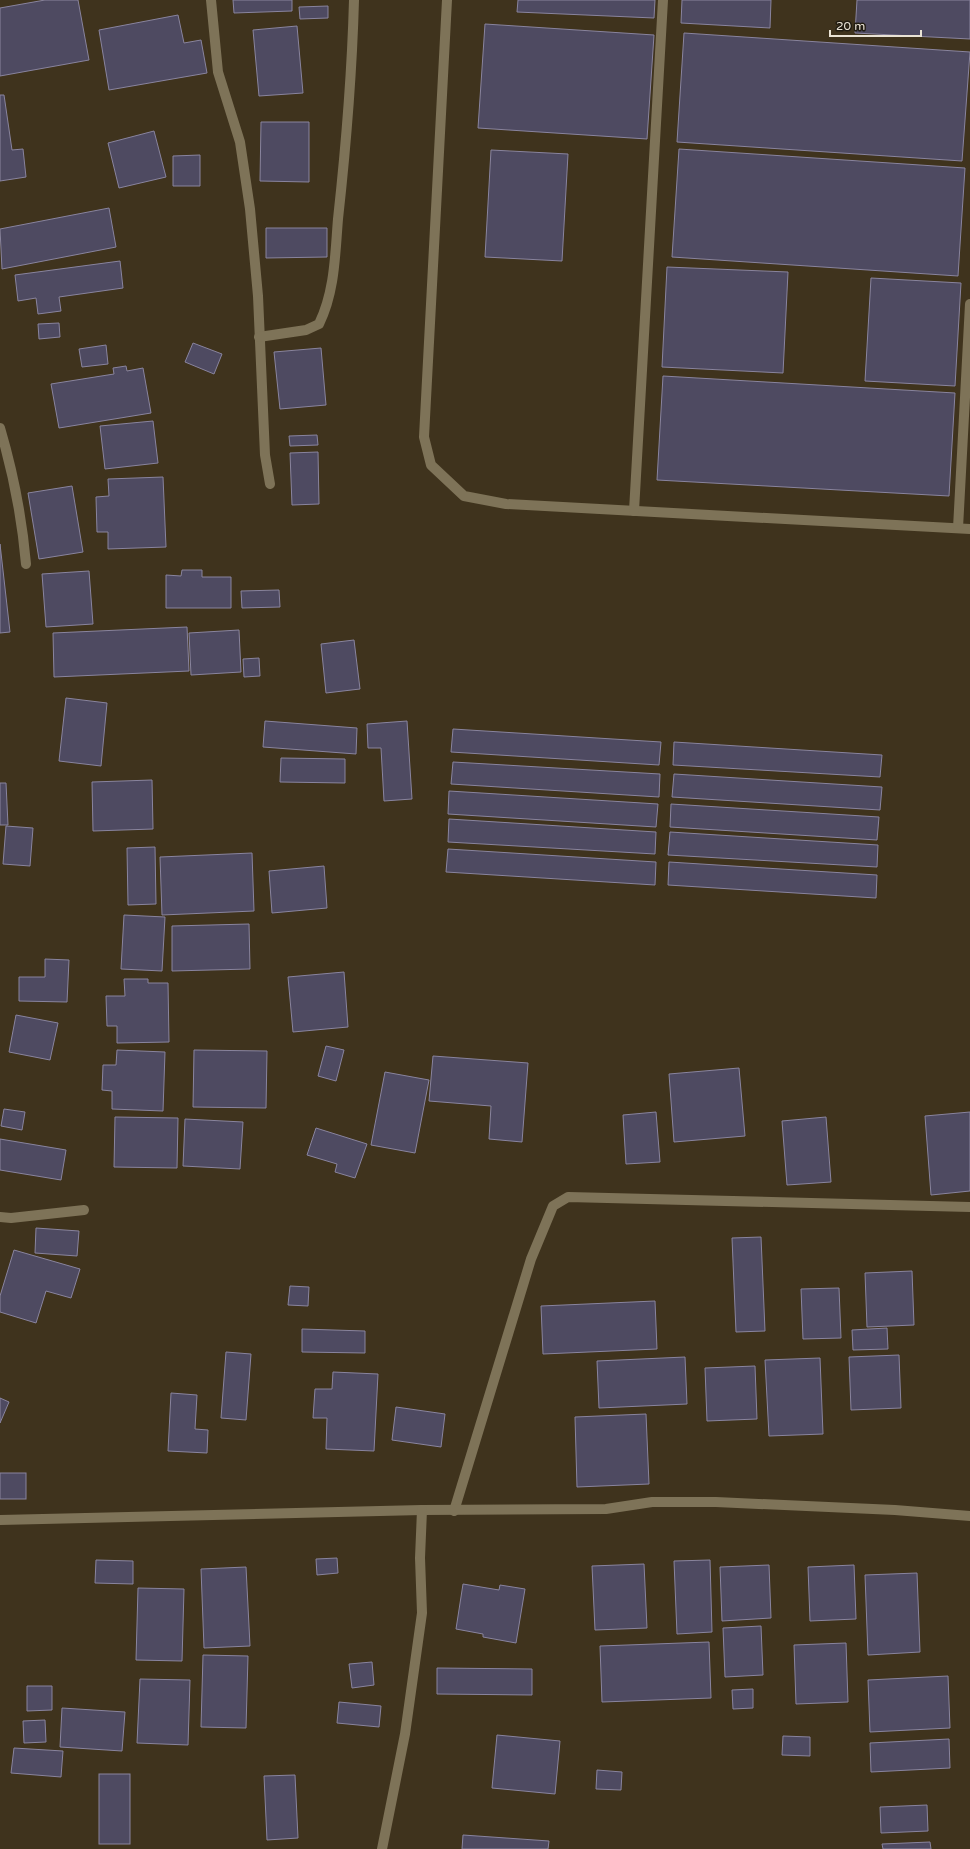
<svg xmlns="http://www.w3.org/2000/svg" width="970" height="1849" viewBox="0 0 970 1849" font-family="'Varela Round',sans-serif">
<style>
.building{fill:#4e4a61;stroke:#89849e}
.lines{fill:none;stroke-linecap:round;stroke-linejoin:round}
.minor{stroke:#7e7358;stroke-width:10}
</style>
<rect width="100%" height="100%" fill="#3f331d"/>
<!-- building -->
<g class="building">
<polygon points="45,0 78,0 89,60 0,76 0,8"/>
<polygon points="233,0 292,0 292,11 234,13"/>
<polygon points="518,0 655,0 654,18 517,12"/>
<polygon points="682,0 771,0 770,28 681,23"/>
<polygon points="857,0 970,0 970,39 855,33"/>
<polygon points="328,6 328,18 300,19 299,7"/>
<polygon points="178,15 184,43 201,40 207,73 109,90 99,30"/>
<polygon points="485,24 654,35 647,139 478,128"/>
<polygon points="297,26 303,93 259,96 253,30"/>
<polygon points="684,33 970,52 962,161 677,142"/>
<polygon points="0,95 4,95 12,150 23,149 26,177 0,181"/>
<polygon points="261,122 309,122 309,182 260,181"/>
<polygon points="154,131 166,177 119,188 108,143"/>
<polygon points="679,149 965,168 958,276 672,257"/>
<polygon points="491,150 568,154 562,261 485,257"/>
<polygon points="200,155 200,186 173,186 173,156"/>
<polygon points="109,208 116,247 2,269 0,229"/>
<polygon points="266,228 327,228 327,257 266,258"/>
<polygon points="120,261 123,288 59,297 61,311 38,314 36,298 18,301 15,275"/>
<polygon points="667,267 788,272 783,373 662,367"/>
<polygon points="871,278 961,283 955,386 865,381"/>
<polygon points="59,323 60,337 39,339 38,324"/>
<polygon points="193,343 222,354 214,374 185,362"/>
<polygon points="106,345 108,364 82,367 79,349"/>
<polygon points="321,348 326,405 280,409 274,352"/>
<polygon points="126,366 127,371 143,368 151,413 59,428 51,384 114,374 113,368"/>
<polygon points="663,376 955,393 949,496 657,480"/>
<polygon points="153,421 158,463 105,469 100,426"/>
<polygon points="317,435 318,445 290,446 289,436"/>
<polygon points="318,452 319,504 292,505 290,453"/>
<polygon points="163,477 166,547 108,549 108,532 97,532 96,497 109,496 108,479"/>
<polygon points="72,486 83,552 39,559 28,493"/>
<polygon points="0,544 10,632 0,633"/>
<polygon points="182,570 202,570 202,577 231,577 231,608 166,608 166,575 181,576"/>
<polygon points="89,571 93,624 46,627 42,574"/>
<polygon points="279,590 280,607 242,608 241,591"/>
<polygon points="187,627 189,671 54,677 53,633"/>
<polygon points="239,630 241,672 191,675 189,633"/>
<polygon points="354,640 360,689 326,693 321,644"/>
<polygon points="259,658 260,676 244,677 243,659"/>
<polygon points="66,698 107,703 101,766 59,761"/>
<polygon points="265,721 357,728 356,754 263,747"/>
<polygon points="407,721 412,799 384,801 381,748 368,748 367,724"/>
<polygon points="453,729 661,742 659,765 451,752"/>
<polygon points="674,742 882,755 880,777 673,765"/>
<polygon points="281,758 345,759 345,783 280,782"/>
<polygon points="453,762 660,774 659,797 451,784"/>
<polygon points="674,774 882,787 880,810 672,797"/>
<polygon points="152,780 153,829 93,831 92,782"/>
<polygon points="0,783 6,783 8,825 0,825"/>
<polygon points="449,791 658,804 656,827 448,814"/>
<polygon points="671,804 879,817 877,840 670,827"/>
<polygon points="449,819 656,832 655,854 448,842"/>
<polygon points="6,826 33,828 30,866 3,864"/>
<polygon points="670,832 878,845 877,867 668,855"/>
<polygon points="155,847 156,904 128,905 127,848"/>
<polygon points="448,849 656,862 655,885 446,872"/>
<polygon points="252,853 254,911 162,915 160,857"/>
<polygon points="669,862 877,875 876,898 668,885"/>
<polygon points="324,866 327,908 272,913 269,871"/>
<polygon points="124,915 165,917 162,971 121,969"/>
<polygon points="249,924 250,969 172,971 172,926"/>
<polygon points="45,959 69,960 67,1002 19,1001 19,977 45,977"/>
<polygon points="344,972 348,1027 293,1032 288,977"/>
<polygon points="124,979 148,979 148,983 168,983 169,1042 117,1043 117,1026 107,1026 106,996 125,996"/>
<polygon points="16,1015 58,1023 50,1060 9,1052"/>
<polygon points="326,1046 344,1050 336,1081 318,1076"/>
<polygon points="117,1050 165,1052 163,1111 112,1109 112,1091 102,1090 103,1065 116,1065"/>
<polygon points="194,1050 267,1051 266,1108 193,1107"/>
<polygon points="433,1056 528,1063 522,1142 489,1139 491,1106 429,1101"/>
<polygon points="739,1068 745,1136 674,1142 669,1074"/>
<polygon points="385,1072 429,1080 415,1153 371,1145"/>
<polygon points="4,1109 25,1112 22,1130 1,1126"/>
<polygon points="656,1112 660,1162 626,1164 623,1115"/>
<polygon points="970,1112 970,1191 931,1195 925,1116"/>
<polygon points="115,1117 178,1118 177,1168 114,1167"/>
<polygon points="826,1117 831,1182 787,1185 782,1121"/>
<polygon points="185,1119 243,1122 240,1169 183,1166"/>
<polygon points="316,1128 367,1144 355,1178 335,1172 337,1164 307,1155"/>
<polygon points="0,1139 66,1150 61,1180 0,1170"/>
<polygon points="36,1228 79,1231 77,1256 35,1253"/>
<polygon points="761,1237 765,1331 736,1332 732,1238"/>
<polygon points="14,1250 80,1269 71,1298 46,1291 36,1323 0,1312 0,1296"/>
<polygon points="912,1271 914,1325 867,1327 865,1273"/>
<polygon points="290,1286 309,1287 308,1306 288,1305"/>
<polygon points="839,1288 841,1338 803,1339 801,1289"/>
<polygon points="655,1301 657,1349 543,1354 541,1306"/>
<polygon points="887,1328 888,1349 853,1350 852,1330"/>
<polygon points="302,1329 365,1331 365,1353 302,1352"/>
<polygon points="226,1352 251,1354 246,1420 221,1418"/>
<polygon points="899,1355 901,1408 851,1410 849,1357"/>
<polygon points="685,1357 687,1404 599,1408 597,1361"/>
<polygon points="820,1358 823,1434 769,1436 765,1360"/>
<polygon points="755,1366 757,1419 707,1421 705,1368"/>
<polygon points="333,1372 378,1374 374,1451 326,1449 327,1418 313,1418 315,1389 332,1389"/>
<polygon points="171,1393 197,1395 195,1429 208,1430 207,1453 168,1451"/>
<polygon points="0,1398 9,1402 0,1423"/>
<polygon points="396,1407 445,1414 441,1447 392,1440"/>
<polygon points="646,1414 649,1484 577,1487 575,1417"/>
<rect x="0" y="1473" width="26" height="26"/>
<polygon points="337,1558 338,1573 317,1575 316,1559"/>
<polygon points="96,1560 133,1561 133,1584 95,1583"/>
<polygon points="710,1560 712,1632 677,1634 674,1561"/>
<polygon points="644,1564 647,1628 595,1630 592,1566"/>
<polygon points="769,1565 771,1618 722,1621 720,1567"/>
<polygon points="854,1565 856,1619 810,1621 808,1567"/>
<polygon points="246,1567 250,1646 204,1648 201,1569"/>
<polygon points="917,1573 920,1652 868,1655 865,1575"/>
<polygon points="463,1584 499,1590 500,1585 525,1589 516,1643 483,1637 483,1634 456,1629"/>
<polygon points="138,1588 184,1589 182,1661 136,1660"/>
<polygon points="761,1626 763,1675 725,1677 723,1628"/>
<polygon points="709,1642 711,1698 602,1702 600,1646"/>
<polygon points="846,1643 848,1702 796,1704 794,1645"/>
<polygon points="203,1655 248,1656 246,1728 201,1727"/>
<polygon points="372,1662 374,1685 352,1688 349,1664"/>
<polygon points="437,1668 532,1669 532,1695 437,1694"/>
<polygon points="948,1676 950,1728 870,1732 868,1680"/>
<polygon points="140,1679 190,1680 188,1745 137,1743"/>
<polygon points="27,1686 52,1686 52,1710 27,1711"/>
<polygon points="753,1689 753,1708 733,1709 732,1690"/>
<polygon points="339,1702 381,1706 379,1727 337,1723"/>
<polygon points="62,1708 125,1712 122,1751 60,1747"/>
<polygon points="45,1720 46,1742 24,1743 23,1721"/>
<polygon points="497,1735 560,1741 555,1794 492,1788"/>
<polygon points="783,1736 810,1737 810,1756 782,1755"/>
<polygon points="949,1739 950,1768 871,1772 870,1743"/>
<polygon points="14,1748 63,1751 61,1777 11,1773"/>
<polygon points="597,1770 622,1772 621,1790 596,1789"/>
<rect x="99" y="1774" width="31" height="70"/>
<polygon points="295,1775 298,1838 267,1840 264,1776"/>
<polygon points="927,1805 928,1831 881,1833 880,1807"/>
<polygon points="463,1835 549,1841 548,1849 462,1849"/>
<polygon points="930,1842 931,1849 883,1849 882,1844"/>
</g>
<g class="lines">
<!-- minor -->
<g class="minor">
<polyline points="211,0 218,72 240,142 250,209 258,296 265,455 270,484"/>
<polyline points="447,0 424,437 431,465 464,496 506,504 970,529"/>
<path d="M259,337L306,330L319,324C335,291 335,255 338,219C346,146 352,73 354,0"/>
<path d="M0,428C13,472 22,518 26,564"/>
<polyline points="634,511 663,0"/>
<polyline points="958,528 970,304"/>
<polyline points="0,1217 11,1218 84,1210"/>
<polyline points="454,1511 531,1259 553,1206 568,1197 970,1207"/>
<polyline points="0,1520 422,1510 606,1509 652,1502 716,1502 895,1510 970,1516"/>
<polyline points="382,1849 405,1734 422,1613 420,1558 422,1510"/>
</g>
</g>
<!-- scale -->
<path d="M830 30v6h91v-6" fill="none" stroke="#eae3d5" stroke-width="2"/>
<text x="836" y="30" font-size="12" fill="#eae3d5" stroke="#211c12" stroke-width="3" paint-order="stroke">20 m</text>
</svg>
